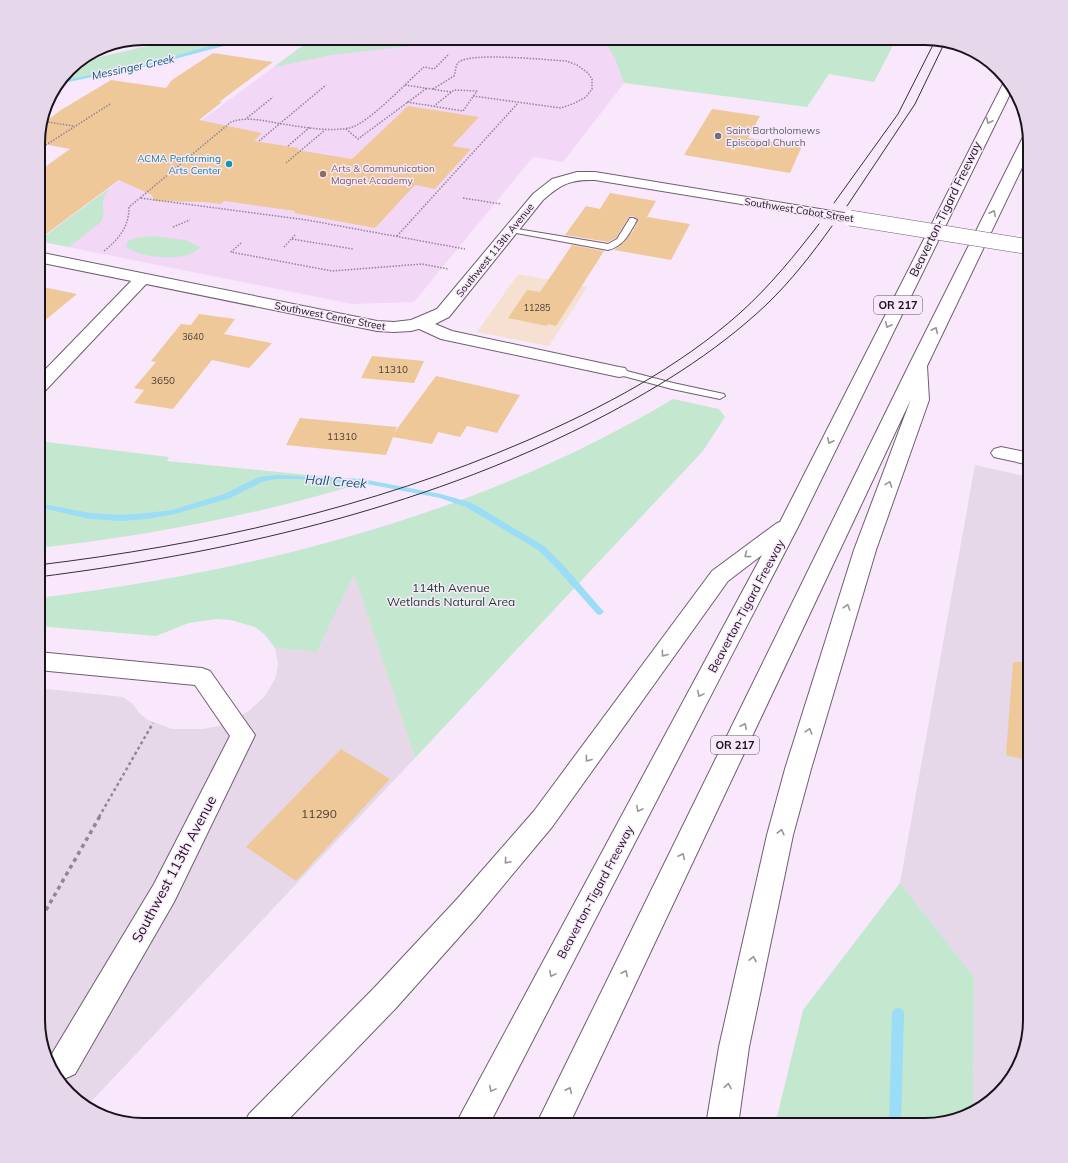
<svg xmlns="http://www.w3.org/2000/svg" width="1068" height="1163" viewBox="0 0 1068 1163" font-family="Mulish,sans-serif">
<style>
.commercial{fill:#e6d7e9}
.industrial{fill:#f5e0d2}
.built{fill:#f3d7f7}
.green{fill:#c4e7cf}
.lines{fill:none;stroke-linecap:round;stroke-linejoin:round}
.stream{fill:#9bdcf6;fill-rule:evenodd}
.building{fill:#eec899}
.service-casing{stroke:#705d73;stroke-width:2}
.minor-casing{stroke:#705d73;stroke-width:2}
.tertiary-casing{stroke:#705d73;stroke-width:2}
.motorway-casing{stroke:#705d73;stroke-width:2}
.path-far2{stroke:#928594;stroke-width:1.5;stroke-dasharray:1.5 1.5;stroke-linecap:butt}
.path-far1{stroke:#928594;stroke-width:2.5;stroke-dasharray:3 3;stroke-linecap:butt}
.path{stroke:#928594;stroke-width:3.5;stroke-dasharray:4 4;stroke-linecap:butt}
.service{fill:#fff;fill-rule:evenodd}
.minor{fill:#fff;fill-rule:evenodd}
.tertiary{fill:#fff;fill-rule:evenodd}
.motorway{fill:#fff;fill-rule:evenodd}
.tram{stroke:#372e39;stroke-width:1}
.tertiary-bridge-casing{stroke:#705d73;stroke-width:16;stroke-linecap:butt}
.tertiary-bridge{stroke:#fff;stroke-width:15}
.oneway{stroke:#989599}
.worship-dot{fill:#6b7280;stroke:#f9e8fc;stroke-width:1.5}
.culture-dot{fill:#0f9aa8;stroke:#f9e8fc;stroke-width:1.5}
.education-dot{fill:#8d6e63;stroke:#f9e8fc;stroke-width:1.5}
.labels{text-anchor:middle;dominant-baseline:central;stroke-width:3;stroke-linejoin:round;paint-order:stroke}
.far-number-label{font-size:9px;fill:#4f403b}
.far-worship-label{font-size:10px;fill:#5b616d;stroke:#f9e8fc;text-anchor:start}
.far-culture-label{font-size:10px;fill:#0d838f;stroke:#f9e8fc;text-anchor:end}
.far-education-label{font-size:10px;fill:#785e54;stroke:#f9e8fc;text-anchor:start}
.far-street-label{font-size:10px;fill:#1a131c;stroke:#f9e8fc}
.number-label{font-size:10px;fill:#4f403b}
.far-water-label{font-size:11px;font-style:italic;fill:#035e78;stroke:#f9e8fc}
.shield{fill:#f9e8fc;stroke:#5d535f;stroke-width:1}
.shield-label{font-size:11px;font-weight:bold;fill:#1a131c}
.street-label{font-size:12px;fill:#1a131c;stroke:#f9e8fc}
.park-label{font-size:12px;fill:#133d25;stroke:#f9e8fc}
.near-number-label{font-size:12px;fill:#4f403b}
.water-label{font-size:13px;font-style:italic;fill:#035e78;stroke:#f9e8fc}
.near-street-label{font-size:14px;fill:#1a131c;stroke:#f9e8fc}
.rim{fill:none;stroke:#1a131c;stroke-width:2}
</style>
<rect width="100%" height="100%" fill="#f9e8fc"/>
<!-- commercial -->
<g class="commercial">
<polygon points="975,465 1030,477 1030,1020 1019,1067 989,1103 973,1112 974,977 900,883"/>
<polygon points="354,573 415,758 87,1106 60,1084 44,1054 38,1020 38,688 123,697 133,704 139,713 148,720 172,729 202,729 219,726 236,719 250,710 265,696 275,679 277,671 278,663 275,648 317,652"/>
</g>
<!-- industrial -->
<polygon class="industrial" points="518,274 587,287 549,346 477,332"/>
<!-- built -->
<polygon class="built" points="313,38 659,38 563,162 533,157 414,302 352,304 38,241"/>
<!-- green -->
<g class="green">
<polygon points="182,38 256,38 58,84 74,64 78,62"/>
<polygon points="313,38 897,38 874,82 829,74 807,107 624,83 615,58 606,44 437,43 332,55 274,67"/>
<path d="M111,187C96,204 108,208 101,222L69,247L38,241Z"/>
<path d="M153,236L185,240L200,247C189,263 138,259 126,246L128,241L136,238Z"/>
<path d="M673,399L719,409L725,417L703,451L415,758L354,574L317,652L275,648L264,634L255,627L231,620L216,619L189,623L156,636L38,626V598C259,571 481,514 673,399Z"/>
<path d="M38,441L169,457L167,461L369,481C261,514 150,536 38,548Z"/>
<polygon points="900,883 974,977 973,1112 959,1119 925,1125 775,1125 803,1010"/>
</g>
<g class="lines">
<!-- stream -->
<g class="stream">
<polygon points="246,38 254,38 148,66 58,84 60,81 147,64 206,47"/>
<polygon points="277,475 362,479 441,494 472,503 544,546 564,566 604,612 600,615 597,614 558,570 538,550 466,507 440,498 362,483 298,479 277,479 264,481 230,498 175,514 147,519 121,521 90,519 38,507 38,503 90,513 121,515 147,513 172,510 224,494 259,477"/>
<polygon points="898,1008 902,1009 904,1013 901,1125 889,1125 892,1013 894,1009"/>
</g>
</g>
<!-- building -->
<g class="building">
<polygon points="213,53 273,62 219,102 222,102 199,120 262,133 254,141 299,148 297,150 352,159 408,106 479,117 452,146 471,149 435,189 415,185 375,228 294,213 295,211 224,201 221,204 205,202 154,201 152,195 119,180 38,240 38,172 70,149 38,143 41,125 61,110 111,80 166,88 172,80"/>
<polygon points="712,109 760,116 748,138 802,146 790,173 684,155"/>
<polygon points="610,193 656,201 647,217 690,224 671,260 614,250 623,243 633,231 638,220 633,216 629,217 616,238 608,242 565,235 586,206 600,209"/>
<polygon points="572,245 604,251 556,326 548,324 547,326 508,318 527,290 540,292"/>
<polygon points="38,286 77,294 38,326"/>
<polygon points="199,314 235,319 224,334 272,343 249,368 212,360 173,409 134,403 144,390 134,388 156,362 151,361 181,324 191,325"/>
<polygon points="372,356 424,361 414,383 361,378"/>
<polygon points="436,376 520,395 497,433 467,426 460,437 438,432 432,444 393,437 386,455 286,445 300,418 397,427 394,433"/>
<polygon points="1013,662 1030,662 1030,761 1006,755"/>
<polygon points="341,749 390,779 296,881 246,847"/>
</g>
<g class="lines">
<defs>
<g id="service">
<path d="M630,218H633L637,220C629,234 624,246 608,250L511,232L507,230L511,228L608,244L617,239Z"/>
<polygon points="619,369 673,383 724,394 725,396 720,399 672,389 616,374 614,372 616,370"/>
</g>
<g id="minor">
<polygon points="142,274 148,276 150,279 148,282 44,392 38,393 38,377 136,276"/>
<polygon points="423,319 452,331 619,367 625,368 628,372 625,376 619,377 441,339 417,328 414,324 417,320"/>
<polygon points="1001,447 1030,453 1030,465 994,457 991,453 994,449"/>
<polygon points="38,652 202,668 210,671 255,735 174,902 75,1074 64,1079 55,1075 48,1063 53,1052 154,884 230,736 195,685 38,670"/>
</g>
<path id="tertiary" d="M577,172H595L850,214L855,215L857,218L855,221L850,222L595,180C571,179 561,184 543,200L449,317L433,325L411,331L394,332L377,331L38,262V252L377,321L394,322L411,320L437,309L533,194L552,179Z"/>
<g id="motorway">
<polygon points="1006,78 1008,79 1013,88 800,523 489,1125 456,1125 461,1114 762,555 728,581 552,827 477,917 396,1008 283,1125 244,1125 249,1114 374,988 457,899 534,811 712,571 777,523 780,522"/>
<polygon points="1029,135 1030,151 927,366 929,400 876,550 811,769 793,835 749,1047 738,1125 706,1125 719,1047 767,835 785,769 854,550 911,399 569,1125 536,1125 909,365 1022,139 1024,136"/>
</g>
</defs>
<!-- service casing -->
<use href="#service" class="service-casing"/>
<!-- minor casing -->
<use href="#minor" class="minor-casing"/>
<!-- tertiary casing -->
<use href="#tertiary" class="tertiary-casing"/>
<!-- motorway casing -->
<use href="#motorway" class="motorway-casing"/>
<!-- path-far2 -->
<g class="path-far2">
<path d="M448,55L434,69L424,67C408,81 367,125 349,128C327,132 304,127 282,124C265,121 247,116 231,122L140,198L307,220L465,249"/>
<polyline points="405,85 451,92"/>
<path d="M433,89L454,76C456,71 455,65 459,62C470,52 548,60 566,61L577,65L588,73L592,79V89L586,97L575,103L561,108L473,96"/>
<polyline points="407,102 463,111 477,91 454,90 434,106"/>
<polyline points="247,118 273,97"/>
<polyline points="42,121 73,126"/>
<polyline points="346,129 358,139 427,88"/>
<polyline points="259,141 326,85"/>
<polyline points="288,146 310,127"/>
<polyline points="38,150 110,104"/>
<polyline points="286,163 325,130"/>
<polyline points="463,198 501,204"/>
<polyline points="173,227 190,220"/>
<polyline points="397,236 518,103"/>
<polyline points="292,239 353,249"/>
<polyline points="241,243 231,252 332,271 422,264 448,269"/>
<polyline points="284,247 295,235"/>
<path d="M104,251C119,239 129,227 129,207L140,198"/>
</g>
<!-- path-far1 -->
<polyline class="path-far1" points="99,817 153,723"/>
<!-- path -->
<polyline class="path" points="38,924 100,816"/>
<!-- service -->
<use href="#service" class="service"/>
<!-- minor -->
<use href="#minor" class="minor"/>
<!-- tertiary -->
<use href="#tertiary" class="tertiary"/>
<!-- motorway -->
<use href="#motorway" class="motorway"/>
<!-- tram -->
<g class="tram">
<polyline points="834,203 898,114 936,39"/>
<polyline points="847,206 915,104 945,42"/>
<path d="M38,565C205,545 371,508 526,441C602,408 678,368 740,313C770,286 795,255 819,224"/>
<path d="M38,577C227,553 417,510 588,424C651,392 714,354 766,305C791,281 812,254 832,226"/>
</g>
<defs>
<polyline id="tertiary-bridge" points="850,218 1030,247"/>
</defs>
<!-- tertiary-bridge casing -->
<use href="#tertiary-bridge" class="tertiary-bridge-casing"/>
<!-- tertiary-bridge -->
<use href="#tertiary-bridge" class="tertiary-bridge"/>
</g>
<!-- one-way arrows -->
<defs><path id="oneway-chevron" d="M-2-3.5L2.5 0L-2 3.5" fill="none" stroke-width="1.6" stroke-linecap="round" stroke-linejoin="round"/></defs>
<g class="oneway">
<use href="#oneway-chevron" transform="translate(989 121) rotate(116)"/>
<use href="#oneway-chevron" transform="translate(993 213) rotate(-64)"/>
<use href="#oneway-chevron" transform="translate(888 325) rotate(116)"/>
<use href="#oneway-chevron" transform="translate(935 330) rotate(-64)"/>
<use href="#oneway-chevron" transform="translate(830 441) rotate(116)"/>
<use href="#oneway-chevron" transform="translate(889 484) rotate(-70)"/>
<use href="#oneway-chevron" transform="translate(747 555) rotate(143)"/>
<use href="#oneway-chevron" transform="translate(847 607) rotate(-73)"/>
<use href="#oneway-chevron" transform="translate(664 654) rotate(126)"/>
<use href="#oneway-chevron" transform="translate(700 694) rotate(118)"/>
<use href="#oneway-chevron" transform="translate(744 726) rotate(-64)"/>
<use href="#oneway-chevron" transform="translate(809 731) rotate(-73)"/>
<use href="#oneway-chevron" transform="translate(588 759) rotate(126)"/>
<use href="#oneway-chevron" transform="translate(639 809) rotate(118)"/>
<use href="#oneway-chevron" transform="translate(781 832) rotate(-76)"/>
<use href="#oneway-chevron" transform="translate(682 856) rotate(-64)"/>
<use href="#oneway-chevron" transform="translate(507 861) rotate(131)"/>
<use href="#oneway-chevron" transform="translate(753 959) rotate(-78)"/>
<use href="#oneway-chevron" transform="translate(625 973) rotate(-64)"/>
<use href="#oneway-chevron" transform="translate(552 974) rotate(118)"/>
<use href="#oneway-chevron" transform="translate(728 1086) rotate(-81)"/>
<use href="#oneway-chevron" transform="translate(492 1089) rotate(118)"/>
<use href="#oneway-chevron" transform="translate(569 1090) rotate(-64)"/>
</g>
<!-- markers -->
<circle class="worship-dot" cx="718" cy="136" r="4"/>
<circle class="culture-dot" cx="229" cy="164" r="4"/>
<circle class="education-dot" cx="323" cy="174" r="4"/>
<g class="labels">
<!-- far-number labels -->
<g class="far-number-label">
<text x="537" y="307">11285</text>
<text x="193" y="336">3640</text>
</g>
<!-- far-worship labels -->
<g class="far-worship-label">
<text x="726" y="130">Saint Bartholomews<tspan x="726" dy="12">Episcopal Church</tspan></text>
</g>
<!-- far-culture labels -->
<g class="far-culture-label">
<text x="221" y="158">ACMA Performing<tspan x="221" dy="12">Arts Center</tspan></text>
</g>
<!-- far-education labels -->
<g class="far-education-label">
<text x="331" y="168">Arts &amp; Communication<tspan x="331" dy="12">Magnet Academy</tspan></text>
</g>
<!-- far-street labels -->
<g class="far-street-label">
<text transform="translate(799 210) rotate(9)">Southwest Cabot Street</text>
<text transform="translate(495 250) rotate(-51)">Southwest 113th Avenue</text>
<text transform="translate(330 316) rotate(11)">Southwest Center Street</text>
</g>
<!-- number labels -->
<g class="number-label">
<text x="393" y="369">11310</text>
<text x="163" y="380">3650</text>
<text x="342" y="436">11310</text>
</g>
<!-- far-water labels -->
<g class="far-water-label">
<text transform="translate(133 67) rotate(-12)">Messinger Creek</text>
</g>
<!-- shield labels -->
<g class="shield">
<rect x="874" y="296" width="48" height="18" rx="3"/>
<rect x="711" y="736" width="48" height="18" rx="3"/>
</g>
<g class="shield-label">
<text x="898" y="305">OR 217</text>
<text x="735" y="745">OR 217</text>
</g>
<!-- street labels -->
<g class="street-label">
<text transform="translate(945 209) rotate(-64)">Beaverton-Tigard Freeway</text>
<text transform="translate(746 606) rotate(-62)">Beaverton-Tigard Freeway</text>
<text transform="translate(595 892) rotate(-62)">Beaverton-Tigard Freeway</text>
</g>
<!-- park labels -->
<g class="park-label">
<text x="451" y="587">114th Avenue<tspan x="451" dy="14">Wetlands Natural Area</tspan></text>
</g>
<!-- near-number labels -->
<g class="near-number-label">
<text x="319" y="813">11290</text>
</g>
<!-- water labels -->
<g class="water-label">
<text transform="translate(336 481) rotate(4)">Hall Creek</text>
</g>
<!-- near-street labels -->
<g class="near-street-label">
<text transform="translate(174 869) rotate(-62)">Southwest 113th Avenue</text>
</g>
</g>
<!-- crop -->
<path d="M0 0H1068V1163H0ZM143 45H925A98 98 0 0 1 1023 143V1020A98 98 0 0 1 925 1118H143A98 98 0 0 1 45 1020V143A98 98 0 0 1 143 45Z" fill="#e7d7ea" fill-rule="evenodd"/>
<path class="rim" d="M143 45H925A98 98 0 0 1 1023 143V1020A98 98 0 0 1 925 1118H143A98 98 0 0 1 45 1020V143A98 98 0 0 1 143 45Z"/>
</svg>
